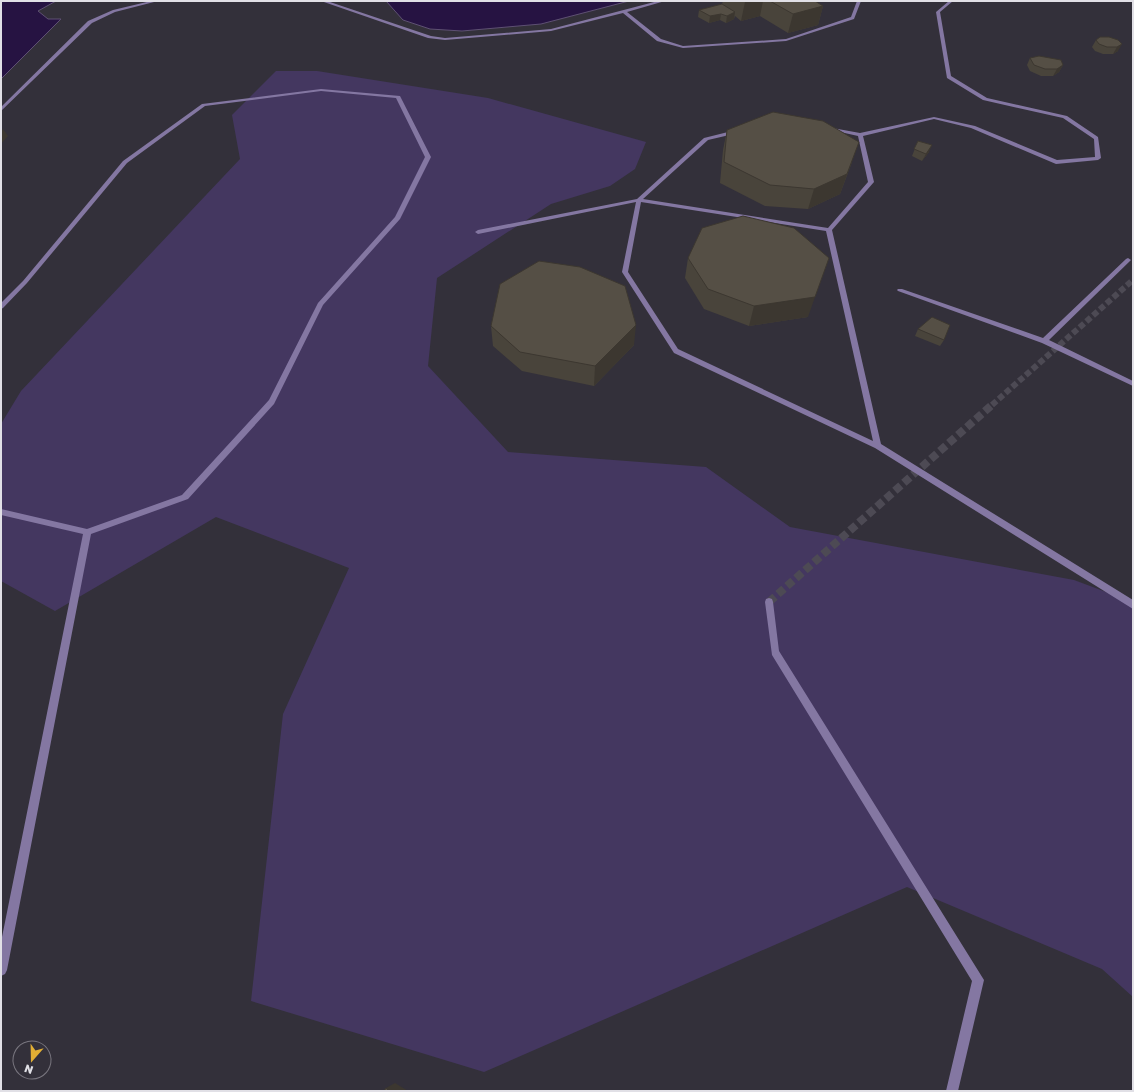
<svg xmlns="http://www.w3.org/2000/svg" width="1134" height="1092" viewBox="0 0 1134 1092" font-family="'Golos Text',sans-serif">
<style>
.green{fill:#443760}
.water{fill:#261342;stroke:#5e5073}
.lines{fill:none;stroke-linecap:round;stroke-linejoin:round}
.street-tunnel-far1{stroke:#4d4a54;stroke-width:6;stroke-dasharray:6 3;stroke-linecap:butt}
.street-tunnel{stroke:#4d4a54;stroke-width:8;stroke-dasharray:8 4;stroke-linecap:butt}
.lane{fill:#8477a2;fill-rule:evenodd}
.wall{fill:#49443b}
.shaded-wall{fill:#3c3730}
.building{fill:#554f45;stroke:#3c3730}
</style>
<rect width="100%" height="100%" fill="#33303a"/>
<!-- green -->
<polygon class="green" points="276,71 317,71 488,98 646,142 635,169 610,186 551,204 437,278 428,366 508,452 706,467 790,527 1074,580 1133,602 1133,997 1102,969 907,887 484,1072 251,1001 283,714 349,568 216,517 55,611 1,581 1,424 21,391 240,159 232,115"/>
<!-- water -->
<g class="water">
<polygon points="1,1 56,1 38,11 48,19 61,19 1,79"/>
<polygon points="386,1 629,1 541,24 462,31 430,29 403,20"/>
</g>
<g class="lines">
<!-- street-tunnel-far1 -->
<polyline class="street-tunnel-far1" points="992,405 1133,280"/>
<!-- street-tunnel -->
<polyline class="street-tunnel" points="769,602 993,404"/>
<!-- lane -->
<g class="lane">
<polygon points="151,1 158,1 115,12 92,23 1,111 1,107 88,21 113,10"/>
<polygon points="321,1 327,1 431,36 445,38 551,29 658,1 665,1 627,12 661,39 683,46 786,39 851,17 857,1 861,1 854,19 786,41 683,48 657,41 623,13 551,31 445,40 428,38"/>
<path d="M949,1H953L940,12L951,76L987,98L1067,116L1098,137L1101,158L1098,160L1056,164L971,128L934,119L863,136L874,182L832,230L881,444L1133,600V609L875,448L674,353L622,272L636,202L478,234L475,232L478,230L637,199L704,138L736,130L739,132L738,133L708,140L643,199L828,228L868,182L858,136L827,129V127L860,133L934,117L975,126L1057,160L1095,157L1094,139L1063,118L983,100L947,78L936,12ZM641,202L826,231L873,441L678,349L628,272Z"/>
<polygon points="321,89 400,96 431,157 400,219 323,305 274,404 188,499 91,534 7,970 5,974 1,976 1,942 83,534 1,515 1,509 87,529 182,495 269,400 318,303 395,217 425,157 396,98 321,91 205,106 127,163 27,283 3,308 1,309 1,303 23,281 123,161 202,104"/>
<polygon points="1128,258 1131,260 1130,261 1049,340 1133,381 1133,386 1042,343 898,291 897,290 898,289 902,289 1043,338 1126,259"/>
<polygon points="769,598 772,599 773,602 779,651 984,980 958,1091 946,1091 972,981 772,655 765,602 766,599"/>
</g>
</g>
<!-- wall -->
<g class="wall">
<polygon points="723,1 815,1 823,6 818,25 788,33 760,16 741,21 735,16 734,19 726,23 720,20 709,23 698,17 699,10 722,4"/>
<polygon points="1096,40 1118,40 1118,51 1113,54 1103,54 1095,51 1092,47"/>
<polygon points="1030,58 1063,65 1059,72 1053,76 1041,76 1030,71 1027,65"/>
<polygon points="727,130 852,162 840,194 808,209 765,206 720,183 723,150"/>
<polygon points="918,141 929,152 922,161 912,156"/>
<polygon points="688,258 808,317 749,326 704,309 685,278"/>
<polygon points="491,326 634,345 594,386 522,371 493,346"/>
<polygon points="918,329 944,340 940,346 915,336"/>
</g>
<!-- shaded-wall -->
<g class="shaded-wall">
<polygon points="748,1 763,1 760,16 741,21 745,2"/>
<polygon points="823,6 818,25 788,33 793,14"/>
<polygon points="735,12 734,19 726,23 727,16"/>
<polygon points="721,14 720,20 709,23 710,16"/>
<polygon points="1122,44 1118,51 1113,54 1117,47"/>
<polygon points="1063,65 1059,72 1053,76 1057,69"/>
<polygon points="3,129 8,136 1,144 1,132"/>
<polygon points="859,142 840,194 808,209 814,189"/>
<polygon points="932,145 929,152 922,161 926,154"/>
<polygon points="815,297 808,317 749,326 754,306"/>
<polygon points="636,325 634,345 594,386 595,366"/>
<polygon points="395,1083 408,1091 389,1091 386,1088"/>
</g>
<!-- building -->
<g class="building">
<polygon points="770,1 815,1 823,6 793,14"/>
<polygon points="722,4 735,12 727,16 721,14 710,16 699,10"/>
<polygon points="1100,37 1109,37 1118,40 1122,44 1117,47 1107,47 1099,44 1096,40"/>
<polygon points="1039,56 1061,60 1063,65 1057,69 1045,69 1034,65 1030,58"/>
<polygon points="773,112 823,121 859,142 847,174 814,189 770,185 724,162 727,130"/>
<polygon points="918,141 932,145 926,154 914,149"/>
<polygon points="743,216 794,228 829,258 815,297 754,306 708,289 688,258 702,228"/>
<polygon points="539,261 580,267 625,286 636,325 595,366 520,352 491,326 500,284"/>
<polygon points="932,317 950,325 944,340 918,329"/>
<polygon points="386,1088 389,1091 384,1091"/>
</g>
<!-- border -->
<rect width="1134" height="1092" fill="none" stroke="#e1e0e6" stroke-width="4"/>
<!-- north arrow -->
<g transform="translate(32 1060) rotate(200)"><circle r="19" fill="#33303a" stroke="#79767f"/>
<path d="M0-3L7 15L0 10L-7 15Z" fill="#e2af34"/>
<text y="-6" font-size="11" font-weight="bold" text-anchor="middle" fill="#e1e0e6">N</text>
</g>
</svg>
